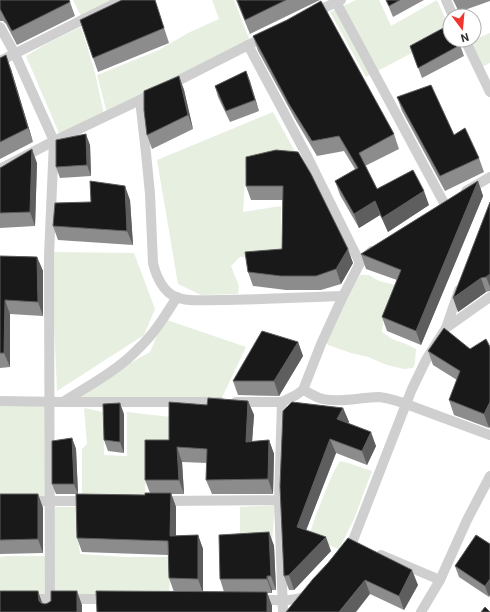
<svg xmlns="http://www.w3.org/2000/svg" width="490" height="612" viewBox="0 0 490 612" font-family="Roboto,sans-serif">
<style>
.green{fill:#e6efe0}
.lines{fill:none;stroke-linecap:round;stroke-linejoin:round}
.minor{stroke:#cfcfcf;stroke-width:10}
.wall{fill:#8c8c8c}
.shaded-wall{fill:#5e5e5e}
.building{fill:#191919;stroke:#5e5e5e}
</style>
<rect width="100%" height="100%" fill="#fff"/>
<!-- green -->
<g class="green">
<polygon points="73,0 118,0 82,18"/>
<polygon points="212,0 234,0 250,41 107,113 97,75 159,50 188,33 219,19"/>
<polygon points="356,0 379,0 391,26 437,0 450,29 450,33 366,77 330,12"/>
<polygon points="81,27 95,73 104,114 75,129 59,133 26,56 48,43"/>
<polygon points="490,33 490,63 480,68 469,42"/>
<polygon points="273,112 297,155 246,166 243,212 281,206 281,257 240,257 231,266 239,286 238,294 201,295 178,284 157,160"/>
<polygon points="51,252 134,253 155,309 144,335 57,391"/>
<polygon points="360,275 369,275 379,281 400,286 383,321 382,332 392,339 406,344 416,349 415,363 413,368 404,369 387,365 368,357 351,353 328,345 324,337 346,298"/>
<polygon points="164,319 246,347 217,408 66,399 150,352"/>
<polygon points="0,405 45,405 46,501 0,501"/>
<polygon points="84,408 103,412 104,455 127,456 127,412 171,417 170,451 146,449 145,500 82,499 82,449 87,444"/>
<path d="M340,461C351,463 361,468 372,471L354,519L339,549L309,539C311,527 316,516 320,505C326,490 331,475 340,461Z"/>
<polygon points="275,505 272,542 240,544 240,507"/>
<polygon points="51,507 78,507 77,529 80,554 125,557 171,557 169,596 53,596"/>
<polygon points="7,556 49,556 49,597 0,597 0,557"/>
</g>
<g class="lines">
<!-- minor -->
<g class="minor">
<polyline points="446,0 453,16"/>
<polyline points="336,2 444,203"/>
<polyline points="313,13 341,0"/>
<polyline points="0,27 15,54 54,141 49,256 50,612"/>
<polyline points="465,40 490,92"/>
<polyline points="248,45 306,154 360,263"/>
<polyline points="0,61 122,0"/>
<path d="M140,100L146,153L150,194L153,263C156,276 163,292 176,297C187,302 207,300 219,300C260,300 302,297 343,296"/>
<polyline points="0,169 54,141 140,100 266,36"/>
<polyline points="466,191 490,177"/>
<polyline points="446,328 459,290"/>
<path d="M303,390C310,393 316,398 323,399C340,403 361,397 379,397C389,398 397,401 406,404L412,389L426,360L446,328L490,297"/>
<polyline points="0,401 63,402 220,402"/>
<path d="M63,402C88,386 117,371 138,349C154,334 165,316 177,297"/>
<polyline points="236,402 282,402"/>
<polyline points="279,500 283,612"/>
<polyline points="0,501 90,501"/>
<polyline points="160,501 279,500 282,402 296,395 303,390 321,344 343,296 360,263 372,251"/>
<polyline points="345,551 352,543 406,404 490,435"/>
<polyline points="381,555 440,580"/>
<polyline points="0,599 110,599"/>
<path d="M256,599C271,600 297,603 309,594"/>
<polyline points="421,612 440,580 467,520 490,476"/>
</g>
</g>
<!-- wall -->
<g class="wall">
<polygon points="0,0 70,2 75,16 17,45 6,24 3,21 0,21"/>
<polygon points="155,0 169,43 98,72 93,58"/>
<polygon points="236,0 320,0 250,34"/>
<polygon points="386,0 424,0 393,17"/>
<polygon points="453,0 490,0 490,1 459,12"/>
<polygon points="253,36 394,134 399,149 365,166 377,189 429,205 388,232 380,215 359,228 340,195 335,181 355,169 344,151 317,156 295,119 258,51"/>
<polygon points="460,45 464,56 422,78 410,46"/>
<polygon points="0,58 11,69 33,142 0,159"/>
<polygon points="246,71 259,111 230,122 218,97 215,86"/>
<polygon points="179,76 184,90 193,129 152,149 147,135"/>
<polygon points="397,97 454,135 479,158 484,172 445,191 402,111"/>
<polygon points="90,145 91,176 60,178 56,167"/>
<polygon points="37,163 35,226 0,228 0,168"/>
<polygon points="311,174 353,263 341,284 321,290 286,290 253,286 248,272 282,249 283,200 251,200 246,186"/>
<polygon points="478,181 483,196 421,345 387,331 382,317 397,280 366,269 361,254"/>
<polygon points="130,200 133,245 58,240 53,226"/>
<polygon points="490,202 490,291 486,292 458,312"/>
<polygon points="0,256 37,257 43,271 43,316 10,314 10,367 0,368"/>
<polygon points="298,342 303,356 279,396 238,395 233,381"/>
<polygon points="470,349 489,428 454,415 449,400 457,380 433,365 428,351"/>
<polygon points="248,401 254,415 252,442 269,440 274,454 273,494 212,494 206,480 207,463 182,462 184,494 171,494 176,507 176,536 198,535 203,549 203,592 224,592 220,579 269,532 274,546 276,590 272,590 272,593 267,593 272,606 174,592 169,578 168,555 82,552 77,538 76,494 56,494 52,484 72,438 76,449 78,494 145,495 150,493 145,480 169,440 207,405"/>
<polygon points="343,408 349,422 348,423 376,446 367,465 336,453 306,530 331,551 294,590 289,590 284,576 280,486"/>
<polygon points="124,414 124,453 108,451 104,440"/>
<polygon points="0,494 38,494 43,508 43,553 0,554"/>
<polygon points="476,535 489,597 459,577 455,566"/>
<polygon points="328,563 418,585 404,610 370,594"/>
</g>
<!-- shaded-wall -->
<g class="shaded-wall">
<polygon points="6,55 11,69 33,142 28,128"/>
<polygon points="246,71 250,81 259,111 255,100"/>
<polygon points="179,76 184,90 193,129 188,115"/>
<polygon points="86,134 90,145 91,176 87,165"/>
<polygon points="32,149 37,163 35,226 30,212"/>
<polygon points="478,181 483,196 421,345 416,331"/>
<polygon points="125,186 130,200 133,245 127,231"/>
<polygon points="424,191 429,205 388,232 382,218"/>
<polygon points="375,201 380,215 359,228 354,214"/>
<polygon points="348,249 353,263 341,284 336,269"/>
<polygon points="37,257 43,271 43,316 38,302"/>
<polygon points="490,274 490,287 486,277"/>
<polygon points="481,278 486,292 458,312 453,298"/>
<polygon points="5,300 10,314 10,367 4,353"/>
<polygon points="298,342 303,356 279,396 274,381"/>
<polygon points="248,401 254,415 251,456 246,442"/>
<polygon points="490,402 490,427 489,428 484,414"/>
<polygon points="120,403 124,414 124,453 120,442"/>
<polygon points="343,408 349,422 342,433 337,419"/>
<polygon points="371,432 376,446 367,465 362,451"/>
<polygon points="72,438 76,449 78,494 74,484"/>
<polygon points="330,439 336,453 302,541 297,527"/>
<polygon points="269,440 274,454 273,494 268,479"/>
<polygon points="177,447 182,462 184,494 179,480"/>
<polygon points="171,493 176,507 176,550 170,536"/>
<polygon points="38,494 43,508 43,553 38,539"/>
<polygon points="269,532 274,546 276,590 271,576"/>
<polygon points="198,535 203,549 203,593 198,579"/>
<polygon points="326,537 331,551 294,590 289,575"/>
<polygon points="412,570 418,585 404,610 399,596"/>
<polygon points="267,576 272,590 272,593 267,579"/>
<polygon points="490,579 490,595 489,597 485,586"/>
<polygon points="365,580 370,594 356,612 339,612"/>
<polygon points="38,591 43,605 44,612 39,601"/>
<polygon points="77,591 82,605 82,612 77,612"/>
<polygon points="267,592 272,606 272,612 267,612"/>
</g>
<!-- building -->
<g class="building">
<polygon points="0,0 69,0 70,2 12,31 0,9"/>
<polygon points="122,0 155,0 164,28 93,58 80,20"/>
<polygon points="237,0 286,0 245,20"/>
<polygon points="386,0 400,0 389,6"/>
<polygon points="321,1 394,134 359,153 377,189 413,170 424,191 382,218 375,201 354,214 335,181 358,168 339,136 312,141 289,104 253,36 287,20"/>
<polygon points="447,26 450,30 450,40 457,40 460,45 418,68 410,46"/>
<polygon points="6,55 28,128 0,142 0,58"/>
<polygon points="246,71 255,100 226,111 215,86"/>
<polygon points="179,76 188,115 147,135 144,110 144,91"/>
<polygon points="431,85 454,135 465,128 479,158 440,176 397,97"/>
<polygon points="86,134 87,165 56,167 56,140"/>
<polygon points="32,149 30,212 0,213 0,168"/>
<polygon points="276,150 298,152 311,174 348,249 336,269 316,276 281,276 248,272 245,252 282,249 283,186 246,186 246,157"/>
<polygon points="90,181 125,186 127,231 53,226 55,203 91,202"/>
<polygon points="478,181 416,331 382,317 401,270 361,254"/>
<polygon points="490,202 490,274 486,277 481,278 453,298"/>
<polygon points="0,256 37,257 38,302 5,300 4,353 0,353"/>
<polygon points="444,328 470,349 486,339 490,347 490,402 484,414 449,400 460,371 428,351"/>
<polygon points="262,331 298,342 274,381 233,381"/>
<polygon points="208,398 248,401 246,442 269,440 268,479 206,480 207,449 177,447 179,480 145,480 145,440 169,440 169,402 207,405"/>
<polygon points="292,402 343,408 337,419 371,432 362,451 330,439 297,527 326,537 289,575 284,576 280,486 283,411"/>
<polygon points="120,403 120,442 104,440 103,404"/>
<polygon points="72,438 74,484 52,484 52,441"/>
<polygon points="145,493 171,493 170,536 198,535 198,579 169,578 168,541 77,538 76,494 145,495"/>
<polygon points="0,494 38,494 38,539 0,540"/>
<polygon points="269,532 271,576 267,576 267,579 220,579 219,535"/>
<polygon points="476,535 490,544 490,579 485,586 455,566"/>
<polygon points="348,538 412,570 399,596 365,580 339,612 286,612 313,579 328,563"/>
<polygon points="0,591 38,591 39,601 41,603 45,604 48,603 51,601 51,591 77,591 77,612 0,612"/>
<polygon points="96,591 267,592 267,612 97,612"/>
<polygon points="485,607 490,612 481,612"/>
</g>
<!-- north arrow -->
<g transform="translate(462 28) rotate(164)"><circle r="19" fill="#ffffff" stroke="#adadad"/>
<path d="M0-3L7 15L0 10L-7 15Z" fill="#f0362e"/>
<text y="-6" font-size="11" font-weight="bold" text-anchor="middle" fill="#323232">N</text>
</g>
</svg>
